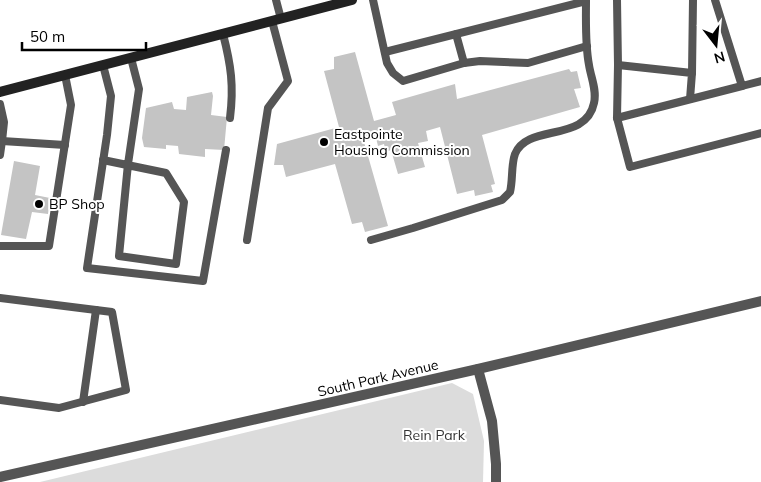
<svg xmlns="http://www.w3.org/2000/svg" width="761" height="482" viewBox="0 0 761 482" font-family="Mulish,sans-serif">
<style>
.green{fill:#dcdcdc}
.building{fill:#c4c4c4}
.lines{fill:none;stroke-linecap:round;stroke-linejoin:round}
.service{stroke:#555;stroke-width:8}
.minor{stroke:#555;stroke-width:10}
.secondary{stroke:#222;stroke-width:10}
.poi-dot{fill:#000;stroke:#fff;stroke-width:2}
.labels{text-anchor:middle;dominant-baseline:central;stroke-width:4;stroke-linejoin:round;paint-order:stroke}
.poi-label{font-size:14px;fill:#000;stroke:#fff;text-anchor:start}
.street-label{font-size:14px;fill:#000;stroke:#fff}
.park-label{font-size:14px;fill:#333;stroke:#fff}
</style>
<rect width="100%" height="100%" fill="#fff"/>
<!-- green -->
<polygon class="green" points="452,383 473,394 484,441 483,482 40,482"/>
<!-- building -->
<g class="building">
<polygon points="355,52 374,121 396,115 392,102 455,84 457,99 569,69 571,72 577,71 581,88 574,89 580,107 482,135 495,184 491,185 493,192 475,196 474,190 457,194 440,127 426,131 428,141 418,143 425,167 398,174 391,150 386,152 384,144 378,146 376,138 364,142 388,226 365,232 362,222 352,224 335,164 286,177 283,165 274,165 277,144 339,127 324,71 334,69 334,57"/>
<polygon points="212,92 213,96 211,115 227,117 224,150 205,149 205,157 179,154 178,146 166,145 166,149 144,147 142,138 146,108 172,102 174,109 186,110 187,97"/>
<polygon points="14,161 40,166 35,195 50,198 48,214 32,212 26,239 1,235"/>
</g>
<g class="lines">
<!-- service -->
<g class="service">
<polyline points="276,0 281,19"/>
<polyline points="373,0 387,63 393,73 403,81 464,63 480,61 528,63 587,46"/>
<polyline points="715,0 742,86 761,81"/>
<path d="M223,34C231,65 234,86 230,118"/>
<polyline points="456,34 464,63"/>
<polyline points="385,52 586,1"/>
<polyline points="103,65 111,96 107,135 87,268 203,281 226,150"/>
<polyline points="618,65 692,73 690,99"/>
<polyline points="692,73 693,0"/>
<polyline points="742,86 617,118 630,167 761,133"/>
<polyline points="0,104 4,122 2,141"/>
<polyline points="617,118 618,65 617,0"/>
<polyline points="0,155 2,141 65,145"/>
<polyline points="103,160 166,173 184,202 176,264 119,256 128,164 139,89 131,58"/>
<polyline points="247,240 268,108 288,81 272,21"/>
<path d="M371,240L413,228L502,200L510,192C513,180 511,165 515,154C527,123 586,143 594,103C597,90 591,78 589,65C585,44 586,22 586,0"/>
<polyline points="0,246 49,246 71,105 65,75"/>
<polyline points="0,298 112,312 126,390 59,408 0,400"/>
<polyline points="83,402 96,310"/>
</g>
<!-- minor -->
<g class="minor">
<polyline points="478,369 492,421 496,464 496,482"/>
<polyline points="0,477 478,369 761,301"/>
</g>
<!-- secondary -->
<polyline class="secondary" points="0,92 352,0"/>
</g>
<!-- markers -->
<g class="poi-dot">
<circle cx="324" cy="142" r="5"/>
<circle cx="39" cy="204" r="5"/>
</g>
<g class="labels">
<!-- poi labels -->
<g class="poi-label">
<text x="334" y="134">Eastpointe<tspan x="334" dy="16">Housing Commission</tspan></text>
<text x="49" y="204">BP Shop</text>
</g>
<!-- street labels -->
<g class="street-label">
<text transform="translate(378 378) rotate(-13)">South Park Avenue</text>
</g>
<!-- park labels -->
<g class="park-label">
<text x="434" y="435">Rein Park</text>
</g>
</g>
<!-- north arrow -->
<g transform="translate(716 45) rotate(164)" stroke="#ffffff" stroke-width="4" paint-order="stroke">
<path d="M0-4L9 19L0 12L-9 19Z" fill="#000000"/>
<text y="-8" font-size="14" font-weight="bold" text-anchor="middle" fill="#000000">N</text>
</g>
<!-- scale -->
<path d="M22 42v8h124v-8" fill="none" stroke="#000000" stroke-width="2.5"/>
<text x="30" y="42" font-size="15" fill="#000000" stroke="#ffffff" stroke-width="4" paint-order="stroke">50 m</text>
</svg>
